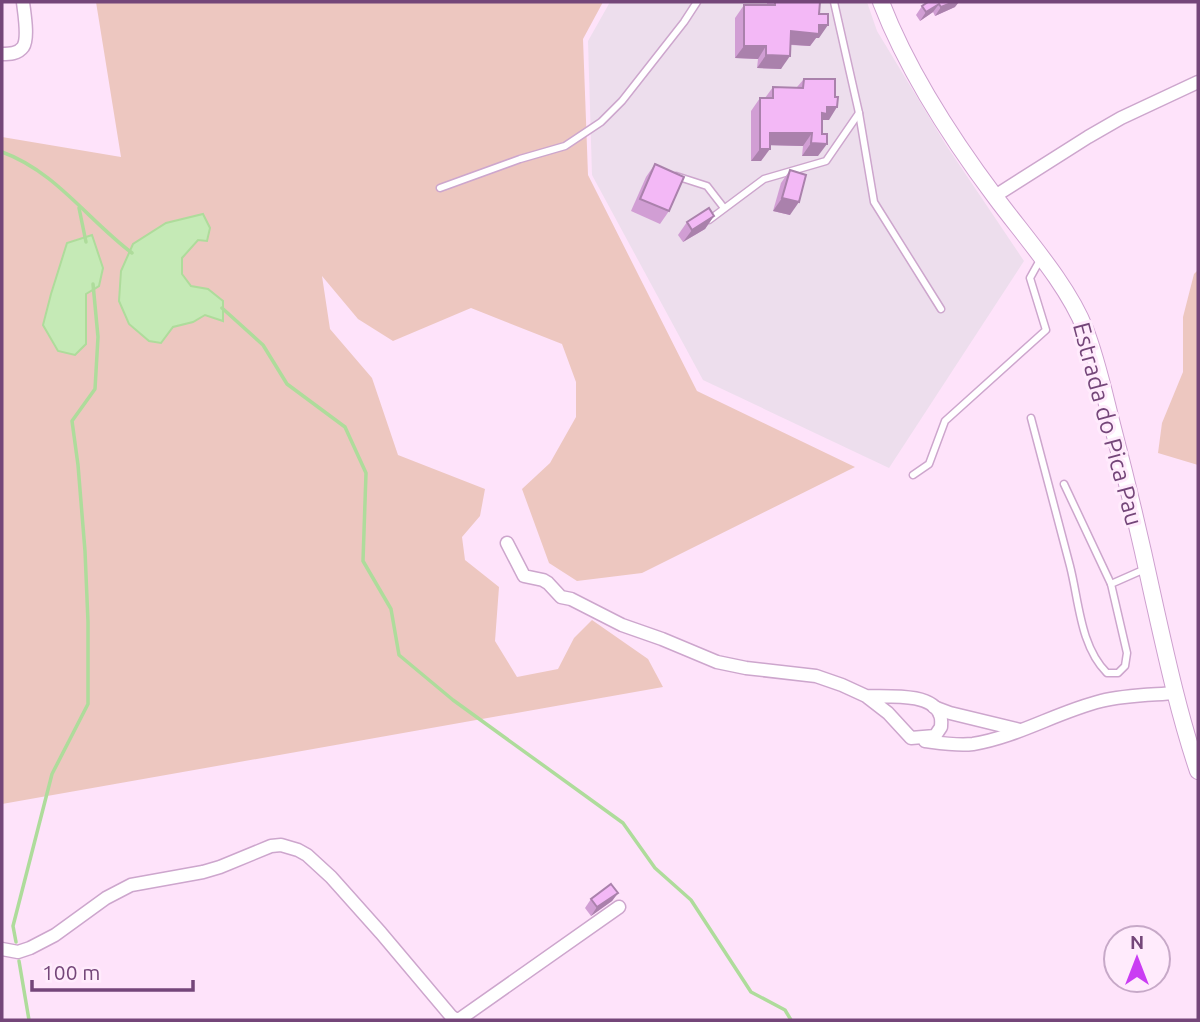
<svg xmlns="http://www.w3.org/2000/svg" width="1200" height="1022" viewBox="0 0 1200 1022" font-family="Ubuntu,sans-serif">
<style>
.industrial{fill:#eddeed}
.green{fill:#edc7c0}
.water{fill:#c5eab6;stroke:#aedc9b;stroke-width:2}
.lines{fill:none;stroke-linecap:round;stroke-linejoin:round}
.stream{stroke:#aedc9b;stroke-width:3.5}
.service-casing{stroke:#cda6cd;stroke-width:9}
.minor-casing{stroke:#cda6cd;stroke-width:15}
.secondary-casing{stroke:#cea0cf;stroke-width:18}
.service{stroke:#fff;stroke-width:6}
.minor{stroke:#fff;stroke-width:12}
.secondary{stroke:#fff;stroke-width:16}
.wall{fill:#d19ed4}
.shaded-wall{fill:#aa81ac}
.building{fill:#f3b8f6;stroke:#aa81ac;stroke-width:2}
.labels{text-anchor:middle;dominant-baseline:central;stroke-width:6;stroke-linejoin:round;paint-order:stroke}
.street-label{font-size:24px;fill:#744679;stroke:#ffebfc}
</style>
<rect width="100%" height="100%" fill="#fee3fa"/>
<!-- industrial -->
<polygon class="industrial" points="610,2 867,2 877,31 946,145 1024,261 889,468 703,380 592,175 588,41"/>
<!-- green -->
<g class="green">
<polygon points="96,2 603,2 583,39 588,175 697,391 855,467 642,573 577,581 549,563 522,489 550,463 576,417 576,382 562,344 471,308 393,341 358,319 322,276 330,329 372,378 398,455 485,489 480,516 462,537 465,560 499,587 495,641 517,677 558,669 574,638 592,620 648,659 663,687 2,804 2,137 121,157"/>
<polygon points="1198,270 1198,465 1158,453 1162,423 1183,372 1183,317 1194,274"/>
</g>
<!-- water -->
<g class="water">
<polygon points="203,214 210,228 207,241 198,240 182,258 182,274 191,286 208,289 223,301 223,321 205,315 193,322 173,327 161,343 149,341 129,324 119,301 121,271 133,244 166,223"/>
<polygon points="92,235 103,268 99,286 86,294 86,344 75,355 58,351 43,325 51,294 67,243"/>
</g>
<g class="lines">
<!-- stream -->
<g class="stream">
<path d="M2,152C55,171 88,220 132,253"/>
<polyline points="79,208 86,242"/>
<polyline points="222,308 263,345 287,384 345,427 366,473 363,561 391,609 399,655 453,700 623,823 655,868 691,900 751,992 785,1010 791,1020"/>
<polyline points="16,942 13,926 52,774 88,704 88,622 85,551 78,465 72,421 95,389 98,337 93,284"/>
<polyline points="19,961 29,1020"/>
</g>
<defs>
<g id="service">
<polyline points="834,2 859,113 874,202 941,309"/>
<polyline points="676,176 707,186 724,208"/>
<polyline points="440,188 520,159 565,146 601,122 622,101 684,22 697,2"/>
<polyline points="709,220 764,179 826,161 859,113"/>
<path d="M1031,418C1044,467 1057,517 1070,566C1079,601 1080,646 1107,673H1118L1125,666L1127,653L1111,584L1145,569"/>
<polyline points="913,475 929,464 945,421 1046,330 1030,278 1040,260"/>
<polyline points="1064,484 1111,584"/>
</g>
<g id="minor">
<path d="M2,54C9,54 18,54 23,47C29,38 24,12 23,2"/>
<polyline points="995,196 1088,137 1121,118 1198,82"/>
<path d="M507,543L524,576L543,580L548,583L561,597L571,599L622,625L662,639L717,662L746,668L816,676L842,685L866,696L888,713L911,738L935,736L941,727C941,723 942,719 940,715C932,692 887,697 866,696"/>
<polyline points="934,707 950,713 1020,730"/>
<path d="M925,741C940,743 957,746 973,744C1017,737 1057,712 1101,701C1125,695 1151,695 1175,693"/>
<polyline points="2,949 18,952 30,948 55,935 106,898 131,885 203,872 220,867 271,846 281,845 298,850 307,855 331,877 381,933 451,1016 455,1019 460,1019 619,907"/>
</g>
<path id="secondary" d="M881,2C908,72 951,138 996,198C1025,237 1068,285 1085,329C1098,362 1105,398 1114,432C1128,486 1141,541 1153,597C1166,655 1179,715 1198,771"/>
</defs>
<!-- service casing -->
<use href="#service" class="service-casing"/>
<!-- minor casing -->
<use href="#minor" class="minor-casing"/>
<!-- secondary casing -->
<use href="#secondary" class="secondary-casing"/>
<!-- service -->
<use href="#service" class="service"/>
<!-- minor -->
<use href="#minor" class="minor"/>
<!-- secondary -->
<use href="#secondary" class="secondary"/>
</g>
<!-- wall -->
<g class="wall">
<polygon points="767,2 820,2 819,38 816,38 810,46 791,45 781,69 757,68 758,59 735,58 735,18 744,5 767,5"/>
<polygon points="928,2 955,7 935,16 933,12 920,21 916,15 922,6"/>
<polygon points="804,79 829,120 822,120 818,156 802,156 803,146 770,145 761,161 751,161 751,111 760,98 765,98 773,87 797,87"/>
<polygon points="655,164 669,211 660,224 631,211 646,177"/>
<polygon points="790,170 790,215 773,211 781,183"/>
<polygon points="714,216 705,229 683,242 678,235 687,222"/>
<polygon points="618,893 612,901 591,916 585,908 591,899"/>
</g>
<!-- shaded-wall -->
<g class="shaded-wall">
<polygon points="954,2 959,2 955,7 935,16 941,7"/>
<polygon points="939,4 933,12 920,21 926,12"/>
<polygon points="819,25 828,25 819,38 816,38 810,46 782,44 791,31"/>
<polygon points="744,46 766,46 758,59 735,58"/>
<polygon points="766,55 790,56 781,69 757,68"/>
<polygon points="827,107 837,107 829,120 822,120 813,126"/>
<polygon points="770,133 812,133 803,146 761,145"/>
<polygon points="811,143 827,144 818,156 802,156"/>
<polygon points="760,149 770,149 761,161 751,161"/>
<polygon points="782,198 799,202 790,215 773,211"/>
<polygon points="714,216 705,229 683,242 692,230"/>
<polygon points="618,893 612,901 591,916 597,907"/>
</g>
<!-- building -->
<g class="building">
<polygon points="775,2 820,2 819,14 828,14 828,25 819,25 819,34 791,31 790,56 766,55 766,46 744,46 744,5 775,5"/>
<polygon points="928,2 954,2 941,7 939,4 926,12 922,6"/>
<polygon points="804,79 835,79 835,97 838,97 837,107 827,107 827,114 822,113 822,134 827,134 827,144 811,143 812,133 770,133 770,149 760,149 760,98 773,98 773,87 803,88"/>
<polygon points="655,164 684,177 669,211 640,199"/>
<polygon points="790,170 806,175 799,202 782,198"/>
<polygon points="709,208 714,216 692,230 687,222"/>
<polygon points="611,884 618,893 597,907 591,899"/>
</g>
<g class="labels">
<!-- street labels -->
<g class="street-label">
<text transform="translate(1108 424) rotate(75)">Estrada do Pica Pau</text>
</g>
</g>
<!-- border -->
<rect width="1200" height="1022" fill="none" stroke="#744679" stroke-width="7"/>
<!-- north arrow -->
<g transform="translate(1137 959)"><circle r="33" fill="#ffebfc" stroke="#c7a9c8" stroke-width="2"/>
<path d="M0-5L12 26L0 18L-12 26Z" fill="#ca3df3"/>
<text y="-10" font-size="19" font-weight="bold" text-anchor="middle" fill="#744679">N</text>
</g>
<!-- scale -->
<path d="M32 980v10h161v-10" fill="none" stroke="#744679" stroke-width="3.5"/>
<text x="42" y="980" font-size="21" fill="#744679" stroke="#ffebfc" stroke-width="5" paint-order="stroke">100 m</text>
</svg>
